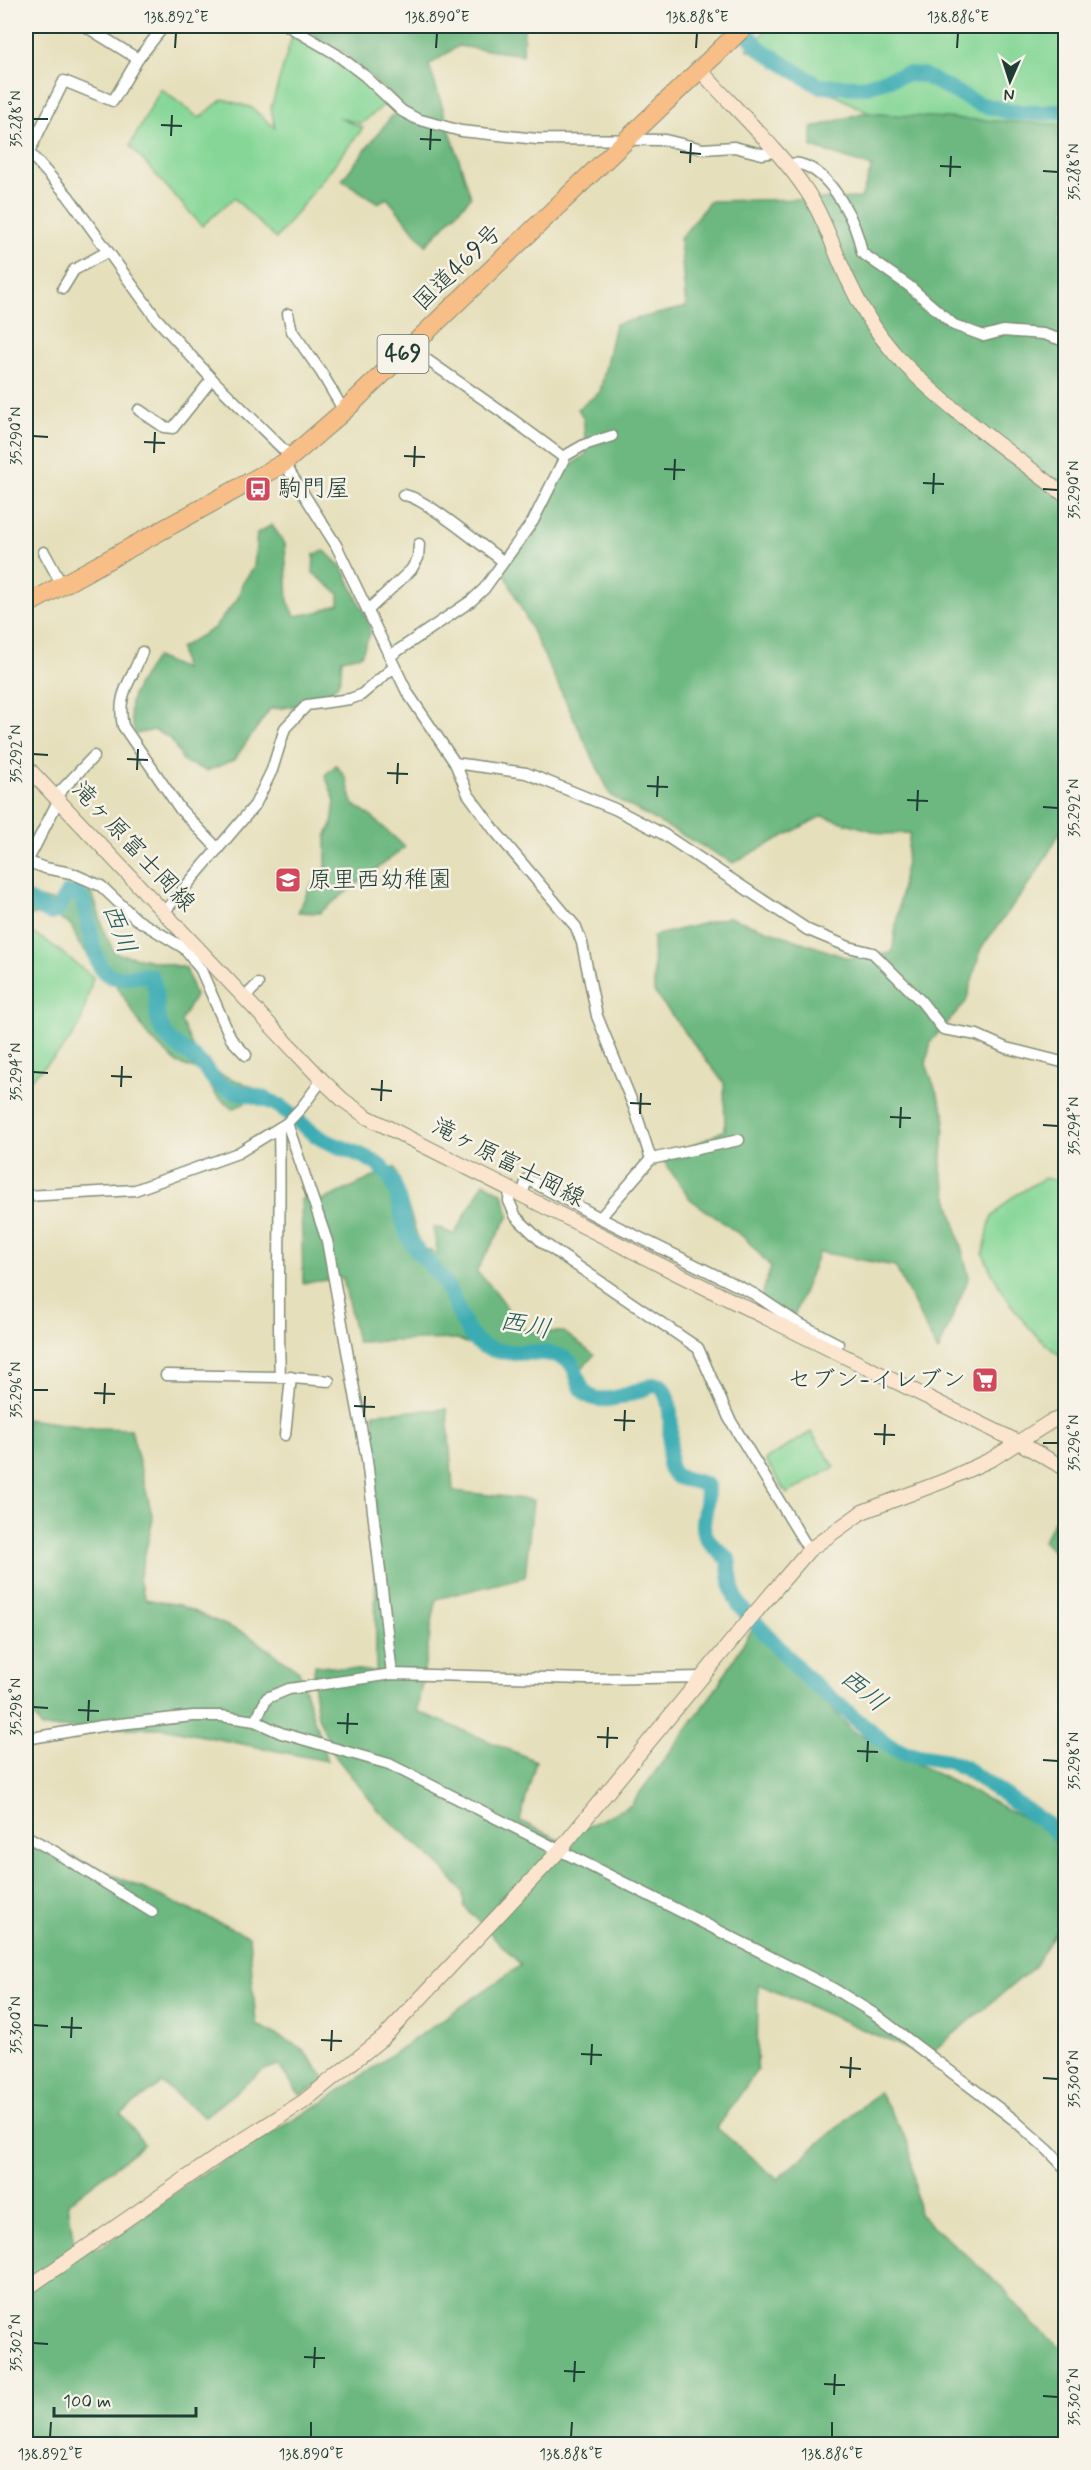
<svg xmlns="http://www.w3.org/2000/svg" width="1091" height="2470" viewBox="0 0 1091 2470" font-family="Mynerve,'Klee One',sans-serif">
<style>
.green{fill:#86d797;stroke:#528a66;stroke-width:1.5}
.forest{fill:#6cb880;stroke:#467a5a;stroke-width:1.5}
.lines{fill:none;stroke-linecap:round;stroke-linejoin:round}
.river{stroke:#3aacb3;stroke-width:16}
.street-casing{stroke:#828e78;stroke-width:13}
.secondary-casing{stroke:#828e78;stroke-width:16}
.highway-casing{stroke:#828e78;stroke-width:20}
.street{stroke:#fff;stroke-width:10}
.secondary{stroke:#fce5cf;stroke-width:14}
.highway{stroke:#f7be87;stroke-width:18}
.ticks{fill:none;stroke:#1f3d34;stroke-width:2}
.labels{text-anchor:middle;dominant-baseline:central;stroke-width:5;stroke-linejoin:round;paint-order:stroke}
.shield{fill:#f7f3e8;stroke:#60746a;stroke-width:1.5}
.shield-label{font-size:22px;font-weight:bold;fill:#1f3d34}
.street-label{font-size:24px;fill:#1f3d34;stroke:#f7f3e8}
.poi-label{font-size:24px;fill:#1f3d34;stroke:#f7f3e8;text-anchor:start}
.water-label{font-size:26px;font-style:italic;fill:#275e5a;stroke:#f7f3e8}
.neatline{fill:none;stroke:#1f3d34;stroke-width:2}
.ticks-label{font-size:15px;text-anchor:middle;fill:#1f3d34}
</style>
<rect width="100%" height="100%" fill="#f7f3e8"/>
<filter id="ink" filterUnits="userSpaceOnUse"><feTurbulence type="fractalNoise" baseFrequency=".0167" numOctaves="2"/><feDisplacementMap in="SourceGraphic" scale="12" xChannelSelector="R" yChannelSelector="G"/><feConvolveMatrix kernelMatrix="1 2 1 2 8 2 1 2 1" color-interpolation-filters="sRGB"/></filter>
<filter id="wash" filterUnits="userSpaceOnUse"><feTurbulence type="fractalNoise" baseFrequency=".008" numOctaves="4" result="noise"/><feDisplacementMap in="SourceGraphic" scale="24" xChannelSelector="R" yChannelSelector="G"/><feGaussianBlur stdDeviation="1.35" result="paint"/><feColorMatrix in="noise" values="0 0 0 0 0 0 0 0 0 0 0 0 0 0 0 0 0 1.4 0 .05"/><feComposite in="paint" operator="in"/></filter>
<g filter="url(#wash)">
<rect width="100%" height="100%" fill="#e6dfbb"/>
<!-- green -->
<g class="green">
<polygon points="771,26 1065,26 1065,136 869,113 747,49"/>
<polygon points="292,36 359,77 386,103 361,124 337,117 363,128 276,239 234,198 202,226 130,146 161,89 199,118 223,99 252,108 275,128 271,108"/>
<polygon points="26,930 48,942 93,977 80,1025 63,1049 26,1083"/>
<path d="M1044,1178L1058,1181L1065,1187V1358C1032,1340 998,1290 983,1254L991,1218L1011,1198Z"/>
<polygon points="811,1432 835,1467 787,1494 765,1460"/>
</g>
<!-- forest -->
<g class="forest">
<polygon points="299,26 524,26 523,55 458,46 429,65 471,197 426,245 387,198 378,203 342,180 401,104 343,52"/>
<polygon points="862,113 1065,125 1065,824 1033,879 981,948 966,1002 931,1041 926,1064 945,1115 941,1170 969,1277 938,1352 895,1266 819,1252 794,1316 760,1301 771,1267 746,1239 690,1199 663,1160 725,1130 724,1083 654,992 653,936 729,917 848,958 892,953 910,833 883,834 822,816 733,863 611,796 502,568 536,532 548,491 570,466 587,453 583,417 578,409 600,392 615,324 686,307 680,239 710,201 861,198 872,167 812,147 812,128"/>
<path d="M272,525L285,544L288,601L295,616L318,612L339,604V594L313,573L314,554L325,551L344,570L369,624L370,634L361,655L342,659C341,665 342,673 340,678C332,704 292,707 270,709L234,760L207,771L184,762L171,739L155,730L136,734C121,702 138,683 156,657L184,669L180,648L214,628L238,598L242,584L254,567L257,533Z"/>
<polygon points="336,765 346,778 353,804 372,817 405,847 319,913 298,912 309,889 326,867 326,837 332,824 335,801 325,775"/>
<polygon points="92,892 105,934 115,953 186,968 195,996 181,1021 198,1059 222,1075 253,1087 244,1104 232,1109 216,1095 200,1071 177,1063 147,1035 117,986 79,944 71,925 56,917 26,914 26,895 56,902"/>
<path d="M395,1167L421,1247L438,1254L433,1228H440L454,1235L484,1182L503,1194L509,1216L476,1271C491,1285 510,1306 515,1327L536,1332H564L594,1355L581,1369L557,1359L496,1356L457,1339L357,1342L343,1278L303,1283L301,1199L324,1200Z"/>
<polygon points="447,1409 453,1491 533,1500 525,1577 436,1599 417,1711 536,1761 520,1821 560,1840 631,1805 715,1690 753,1628 854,1732 1060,1836 1065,1841 1065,1948 1055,1933 1033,1968 926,2057 758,1984 757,2070 717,2128 777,2179 879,2092 909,2144 919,2214 996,2281 1035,2326 1065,2351 1065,2444 26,2444 26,1836 249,1936 256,2024 301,2048 327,2080 300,2095 278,2065 262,2071 204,2117 162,2083 121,2114 144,2144 68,2203 74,2245 101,2248 192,2180 325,2101 521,1965 464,1906 463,1892 442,1867 380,1812 336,1757 318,1717 313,1681 315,1665 376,1672 374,1413"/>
<polygon points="26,1419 94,1428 131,1429 153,1519 139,1580 145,1599 179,1605 248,1635 299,1671 327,1761 163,1728 42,1728 26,1706"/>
<polygon points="1065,1503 1065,1563 1043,1541"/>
</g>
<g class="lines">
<!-- river -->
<g class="river">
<polyline points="741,26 760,49 819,86 863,87 906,74 923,75 979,104 1011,112 1045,113 1066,110"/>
<path d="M26,899L50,913L57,911L67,893L79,894C93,914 87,971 114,977C125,979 139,974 151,976C162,996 149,1018 169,1039C177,1048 190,1053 198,1061C207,1068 213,1082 223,1087C240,1094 263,1095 279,1106C294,1116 306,1130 322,1139C341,1149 367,1154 383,1169C401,1185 399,1216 408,1236C416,1254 434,1266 445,1283C455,1299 463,1330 477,1342C501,1361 539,1345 566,1359C574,1364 576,1373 579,1382C590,1415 632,1392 654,1385L661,1386C676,1405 669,1441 669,1465C674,1484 694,1477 707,1486C708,1528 688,1526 728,1559L732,1589L739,1605L807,1678L864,1726L888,1745L906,1754L948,1761L965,1768L1048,1825L1066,1842"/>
</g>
</g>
</g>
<g filter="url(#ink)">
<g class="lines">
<defs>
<g id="street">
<polyline points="85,26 138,59"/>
<polyline points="288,26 336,54 365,76 402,111 417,119 461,131 537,139 665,140 703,149 734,147 762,154 774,152"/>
<polyline points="26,149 68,196 156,318 212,379 292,458"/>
<polyline points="29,152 64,81 113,101 138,59 164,26"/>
<path d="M786,164C790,164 796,163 800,164C832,172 857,224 862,253L909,286L954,325L984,336L1003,331L1043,334L1059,339L1066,344"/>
<polyline points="63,288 74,270 107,252"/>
<polyline points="288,314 292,331 321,372 344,411"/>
<polyline points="410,348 509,417 563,457"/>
<polyline points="139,410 164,427 173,428 212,379"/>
<polyline points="284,463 336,545 407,692 455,763 468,794 495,831 576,927 582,943 597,1016 634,1107 651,1159 739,1140"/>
<path d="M403,495C422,495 484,548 503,561"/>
<polyline points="44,552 62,585"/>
<polyline points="368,610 411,570 418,558 419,544"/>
<path d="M142,652C132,681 116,693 123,726L180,809L218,849"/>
<polyline points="390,656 471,601 484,589 533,521 564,459 563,457 584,445 612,436"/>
<polyline points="455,763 526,773 615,809 663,834 808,930 849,947 873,953 921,1001 943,1029 977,1035 1006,1048 1066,1063"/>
<polyline points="55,797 94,756"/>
<polyline points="26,861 45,868 71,873 101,886 136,919 184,948 191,942"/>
<polyline points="27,862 58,801"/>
<polyline points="164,912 255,805 272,770 285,728 307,705 350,699 361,695 394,667"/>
<polyline points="184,948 201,970 231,1039 246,1055"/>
<polyline points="245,997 258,984"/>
<polyline points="287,1123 327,1241 367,1460 392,1674"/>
<path d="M279,1128C281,1211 277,1294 280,1377L329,1381"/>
<polyline points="510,1189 509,1201 516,1217 542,1242 698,1348 729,1418 809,1550"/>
<polyline points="522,1195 527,1179 600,1218 754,1294 796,1322 838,1344"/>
<polyline points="26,1196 135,1190 238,1153 287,1123 302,1107 322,1080"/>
<polyline points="600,1218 651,1159"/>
<polyline points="166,1375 280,1377"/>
<polyline points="285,1435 291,1377"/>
<polyline points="255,1721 267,1698 289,1689 392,1674 586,1679 704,1677"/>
<polyline points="26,1739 101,1726 193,1716 221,1716 255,1721 281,1733 389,1764 834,1989 876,2015 1013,2119 1048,2150 1066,2169"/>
<polyline points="26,1836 52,1850 152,1912"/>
</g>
<g id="secondary">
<path d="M700,70C734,108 781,151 808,193C826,221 834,251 848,280C860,306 875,331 894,353C941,405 1010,452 1066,496"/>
<polyline points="26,766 322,1080 343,1100 367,1117 688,1279 1018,1442 1066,1469"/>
<polyline points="26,2289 221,2154 303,2102 384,2037 559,1851 748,1621 809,1550 862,1512 944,1481 992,1459 1050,1422 1066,1416"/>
</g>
<polyline id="highway" points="26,605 284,463 344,411 745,26"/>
</defs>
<!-- street casing -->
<use href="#street" class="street-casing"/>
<!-- secondary casing -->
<use href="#secondary" class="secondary-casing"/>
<!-- highway casing -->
<use href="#highway" class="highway-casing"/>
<!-- street -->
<use href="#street" class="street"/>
<!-- secondary -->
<use href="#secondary" class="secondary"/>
<!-- highway -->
<use href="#highway" class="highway"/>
</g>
</g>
<!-- ticks -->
<path class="ticks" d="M175,48L176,33M436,48L437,33M696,48L697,33M957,48L958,33M33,119H48M161,125L182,126M171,136L172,115M420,139L441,140M430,150L431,129M680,152L701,154M690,163L691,143M940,166L961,167M1043,171L1058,172M950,177L951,156M33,436L48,437M144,442L165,443M154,453L155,432M404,456L425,457M414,467L415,446M664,469L685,470M674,480L675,459M923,483L944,484M1043,489L1058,490M933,494L934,473M33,754L48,755M127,759L148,760M137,770L138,749M387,773L408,774M397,784L398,763M647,786L668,787M657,797L658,776M907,800L928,801M1043,807L1058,808M917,811L918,790M33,1072L48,1073M111,1076L132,1077M121,1087L122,1066M371,1089L392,1091M381,1101L382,1080M630,1103L651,1104M640,1114L641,1093M890,1117L911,1118M1043,1125L1058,1126M900,1128L901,1107M33,1390H48M94,1393L115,1394M104,1404L105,1383M354,1406L375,1407M364,1417L365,1396M614,1420L635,1421M624,1431L625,1410M874,1434L895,1435M1043,1443H1058M884,1445L885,1424M33,1707L48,1708M78,1710L99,1711M88,1721L89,1700M337,1723L358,1724M347,1734L348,1713M597,1737L618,1738M607,1748L608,1727M857,1751L878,1752M1043,1760L1058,1761M867,1762L868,1741M33,2025L48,2026M61,2027L82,2028M71,2038L72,2017M321,2040L342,2041M331,2051L332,2030M581,2054L602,2055M591,2065L592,2044M840,2067L861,2069M850,2078L851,2057M1043,2078L1058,2079M33,2343L48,2344M304,2357L325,2358M314,2368L315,2347M564,2371L585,2372M574,2382L575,2361M824,2384L845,2385M834,2395L835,2374M1043,2396L1058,2397M50,2437L51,2422M311,2437V2422M571,2437L572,2422M832,2437V2422"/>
<!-- icons -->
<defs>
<symbol id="bus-square" viewBox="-11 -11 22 22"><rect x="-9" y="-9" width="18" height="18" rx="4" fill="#d1495b" stroke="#f7f3e8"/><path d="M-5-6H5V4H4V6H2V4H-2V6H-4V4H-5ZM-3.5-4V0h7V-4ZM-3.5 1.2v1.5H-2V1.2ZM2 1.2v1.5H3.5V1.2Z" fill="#fff"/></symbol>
<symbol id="school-square" viewBox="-11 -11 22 22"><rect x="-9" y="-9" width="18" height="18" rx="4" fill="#d1495b" stroke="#f7f3e8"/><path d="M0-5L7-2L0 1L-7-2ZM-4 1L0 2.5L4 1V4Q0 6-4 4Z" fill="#fff"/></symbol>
<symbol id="supermarket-square" viewBox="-11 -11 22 22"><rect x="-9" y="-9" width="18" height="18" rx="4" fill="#d1495b" stroke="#f7f3e8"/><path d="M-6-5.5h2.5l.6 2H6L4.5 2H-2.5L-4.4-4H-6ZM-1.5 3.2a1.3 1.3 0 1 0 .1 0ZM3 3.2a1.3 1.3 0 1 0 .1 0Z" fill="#fff"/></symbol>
</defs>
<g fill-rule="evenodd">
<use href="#bus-square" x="243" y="474" width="30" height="30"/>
<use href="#school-square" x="273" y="865" width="30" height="30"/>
<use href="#supermarket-square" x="970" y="1365" width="30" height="30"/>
</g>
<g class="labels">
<!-- shield labels -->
<rect class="shield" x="377.5" y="335" width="51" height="38" rx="4.5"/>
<g class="shield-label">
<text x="403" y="354">469</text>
</g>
<!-- street labels -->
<g class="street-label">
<text transform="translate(458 268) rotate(-44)">国道469号</text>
<text transform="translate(133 847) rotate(47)">滝ヶ原富士岡線</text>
<text transform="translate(508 1163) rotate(27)">滝ヶ原富士岡線</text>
</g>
<!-- poi labels -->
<g class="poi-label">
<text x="278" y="489">駒門屋</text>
<text x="308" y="880">原里西幼稚園</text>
<text x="966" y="1380" text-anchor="end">セブン-イレブン</text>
</g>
<!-- water labels -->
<g class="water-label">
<text transform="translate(118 929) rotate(69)">西川</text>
<text transform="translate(525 1326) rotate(11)">西川</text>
<text transform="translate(863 1691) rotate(40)">西川</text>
</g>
</g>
<!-- margin -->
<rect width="1091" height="2470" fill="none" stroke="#f7f3e8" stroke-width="66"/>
<!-- north arrow -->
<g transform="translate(1010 81) rotate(183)" stroke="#f7f3e8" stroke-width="4.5" paint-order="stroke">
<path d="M0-4.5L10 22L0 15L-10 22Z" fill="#1f3d34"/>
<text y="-9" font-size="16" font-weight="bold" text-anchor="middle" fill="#1f3d34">N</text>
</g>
<!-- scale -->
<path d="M54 2407v9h142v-9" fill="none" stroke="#1f3d34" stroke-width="3"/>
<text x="63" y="2407" font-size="18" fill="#1f3d34" stroke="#f7f3e8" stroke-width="4.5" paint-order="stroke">100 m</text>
<rect x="33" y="33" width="1025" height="2404" class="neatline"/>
<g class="ticks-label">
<text x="176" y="22">138.892°E</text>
<text x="437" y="22">138.890°E</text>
<text x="697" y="22">138.888°E</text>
<text x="958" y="22">138.886°E</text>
<text transform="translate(16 119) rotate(-90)" y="5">35.288°N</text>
<text transform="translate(1074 172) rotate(-90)" y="5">35.288°N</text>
<text transform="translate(16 436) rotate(-90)" y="5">35.290°N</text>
<text transform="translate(1074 490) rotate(-90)" y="5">35.290°N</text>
<text transform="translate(16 754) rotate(-90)" y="5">35.292°N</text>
<text transform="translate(1074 808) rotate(-90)" y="5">35.292°N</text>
<text transform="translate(16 1072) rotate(-90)" y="5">35.294°N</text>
<text transform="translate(1074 1126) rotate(-90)" y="5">35.294°N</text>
<text transform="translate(16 1390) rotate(-90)" y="5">35.296°N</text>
<text transform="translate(1074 1443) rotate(-90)" y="5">35.296°N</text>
<text transform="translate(16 1707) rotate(-90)" y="5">35.298°N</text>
<text transform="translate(1074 1761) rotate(-90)" y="5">35.298°N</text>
<text transform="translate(16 2025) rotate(-90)" y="5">35.300°N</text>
<text transform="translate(1074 2079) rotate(-90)" y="5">35.300°N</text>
<text transform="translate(16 2343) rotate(-90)" y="5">35.302°N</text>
<text transform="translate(1074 2397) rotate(-90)" y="5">35.302°N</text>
<text x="50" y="2459">138.892°E</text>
<text x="311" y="2459">138.890°E</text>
<text x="571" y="2459">138.888°E</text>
<text x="832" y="2459">138.886°E</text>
</g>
</svg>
